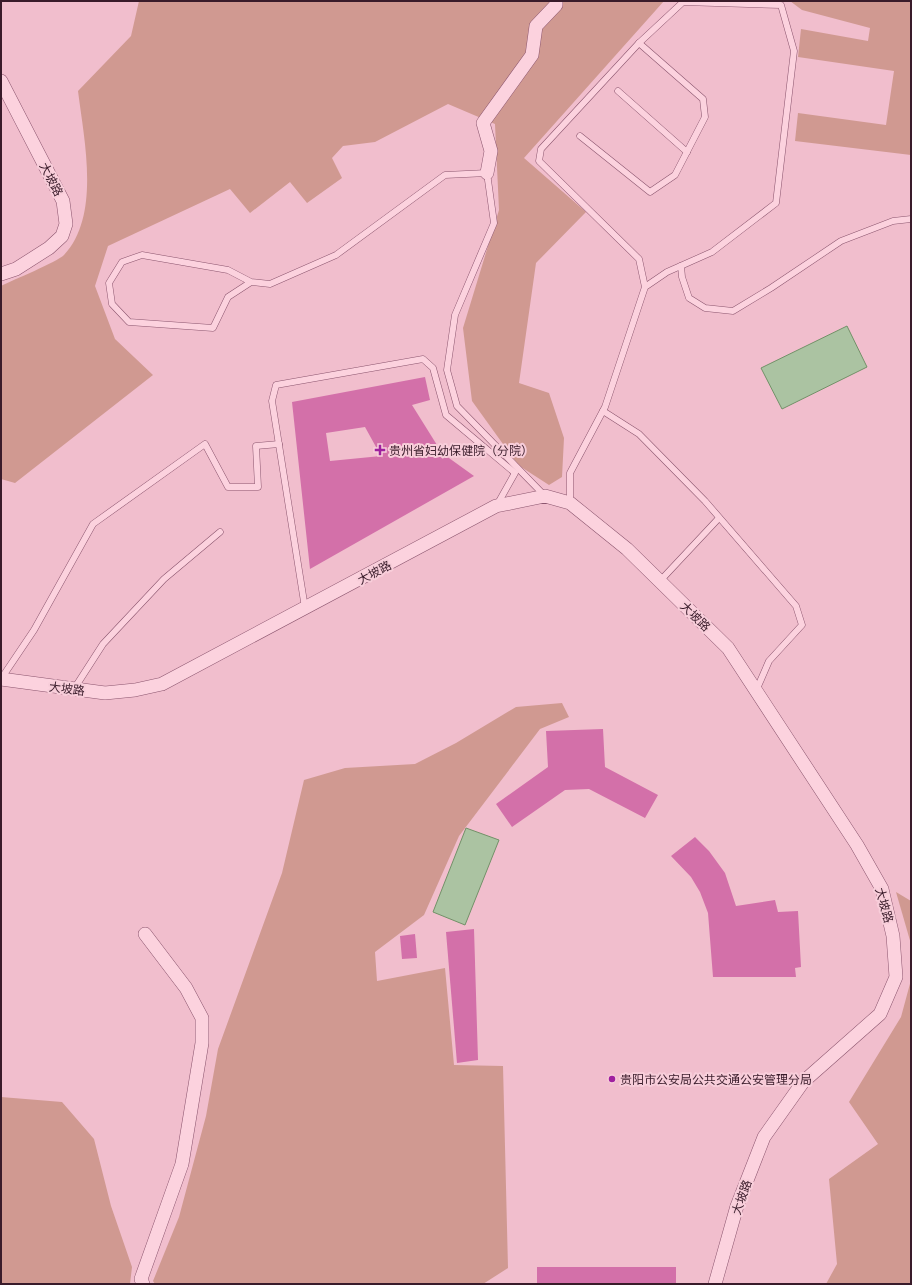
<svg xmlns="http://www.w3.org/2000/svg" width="912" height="1285" viewBox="0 0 912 1285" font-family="'Playfair Display','Noto Sans SC',serif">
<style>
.green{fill:#d09991}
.water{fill:#abc3a2;stroke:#729168}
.building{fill:#d370a9;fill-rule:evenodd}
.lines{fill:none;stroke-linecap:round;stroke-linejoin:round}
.lane-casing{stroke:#8b556e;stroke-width:7}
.street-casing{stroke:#8b556e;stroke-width:14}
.lane{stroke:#fcd2de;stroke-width:6}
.street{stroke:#fcd2de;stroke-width:13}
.poi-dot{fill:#9f209f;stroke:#f8ceda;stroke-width:1.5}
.labels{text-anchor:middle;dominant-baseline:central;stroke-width:4;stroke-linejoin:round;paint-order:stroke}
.street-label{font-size:12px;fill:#391b2a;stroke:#f8ceda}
.poi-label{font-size:12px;fill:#391b2a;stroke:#f8ceda;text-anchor:start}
</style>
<rect width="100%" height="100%" fill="#f1becd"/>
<!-- green -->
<g class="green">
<path d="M139,1H664L524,158L586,212L536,263L519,383L549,393L564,438L562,477L549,485L518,465L472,401L463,328L499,210L495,124L448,104L375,142L343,146L332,158L342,178L307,203L290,182L250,213L230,189L108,246L95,286L115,339L153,375L15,483L1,479V286C13,280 57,262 64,255C101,215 84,140 78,91L131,36Z"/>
<polygon points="790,1 911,1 911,155 795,141 798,113 886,125 894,71 798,57 801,29 868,41 870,28 802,10"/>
<polygon points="562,703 569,717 540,729 459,836 424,915 375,952 377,981 445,968 454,1065 503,1066 508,1268 483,1284 155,1284 153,1281 179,1217 206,1116 218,1049 282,873 304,780 345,768 415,764 456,743 516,707"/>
<polygon points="896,892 911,901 911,944"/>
<polygon points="911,980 911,1284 826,1284 837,1264 829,1179 878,1144 849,1102 901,1017"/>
<polygon points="1,1097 62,1102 94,1139 111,1206 132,1267 130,1284 1,1284"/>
</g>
<!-- water -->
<g class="water">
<polygon points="847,326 867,367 782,409 761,368"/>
<polygon points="466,828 499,840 465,925 433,912"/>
</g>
<!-- building -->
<g class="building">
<path d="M425,377L430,400L412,405L442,453L474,476L310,569L292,402ZM365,427L381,456L330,461L326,433Z"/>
<polygon points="603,729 605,767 658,795 645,818 589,789 565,790 512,827 496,804 548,767 546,731"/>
<polygon points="695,837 709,851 725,873 736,906 775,900 778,912 798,911 801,967 795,968 796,977 713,977 708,913 700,892 691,877 671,856"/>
<polygon points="474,929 478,1060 457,1063 446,932"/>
<polygon points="415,934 417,958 402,959 400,936"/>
<rect x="537" y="1267" width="139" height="17"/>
</g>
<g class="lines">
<defs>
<g id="lane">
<polyline points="618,91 687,152"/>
<polyline points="580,136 650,192 675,175 705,117 703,99 639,43"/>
<polyline points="681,266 682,277 689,298 705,308 733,311 771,288 841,241 893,221 911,219"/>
<polyline points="251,282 228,270 142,255 122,262 109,283 112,304 129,322 213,328 228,297 251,282 270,284 336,255 445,175 487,173 494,223 455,315 447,370 457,406 545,496"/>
<polyline points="603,411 639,434 705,501 796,606 802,625 769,661 756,691"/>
<polyline points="570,503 570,473 605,407 645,287 667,272 712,252 776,203 794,51 781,5 683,2 639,43 541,149 539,161 639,259 645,287"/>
<polyline points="660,581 719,518"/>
<polyline points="305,608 272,401 276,385 423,359 433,368 446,415 515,473 497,505"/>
<polyline points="1,679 34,630 93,524 205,444 228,487 258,487 256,446 279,444"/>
<polyline points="74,689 103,644 164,579 220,532"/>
</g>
<g id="street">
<polyline points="1,81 63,201 66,224 62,236 49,248 16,269 1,274"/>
<polyline points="487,173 491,151 483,123 532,55 536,26 556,5 556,1"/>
<polyline points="1,679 105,693 135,690 162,684 496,506 545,496 570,503 627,549 728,648 857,845 882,889 893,936 896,977 880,1014 803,1082 764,1137 737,1206 715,1284"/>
<polyline points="143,1284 141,1279 182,1164 202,1043 202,1018 186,988 145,934"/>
</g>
</defs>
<!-- lane casing -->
<use href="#lane" class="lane-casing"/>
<!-- street casing -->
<use href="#street" class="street-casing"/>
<!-- lane -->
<use href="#lane" class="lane"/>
<!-- street -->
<use href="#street" class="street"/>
</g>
<!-- markers -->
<g class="poi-dot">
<path d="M378 444h4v4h4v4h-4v4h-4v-4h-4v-4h4z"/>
<circle cx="612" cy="1079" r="4"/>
</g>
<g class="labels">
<!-- street labels -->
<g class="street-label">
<text transform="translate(52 179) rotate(63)">大坡路</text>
<text transform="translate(374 572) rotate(-28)">大坡路</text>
<text transform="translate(696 616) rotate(44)">大坡路</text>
<text transform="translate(67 688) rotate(7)">大坡路</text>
<text transform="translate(885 905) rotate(74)">大坡路</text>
<text transform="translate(741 1197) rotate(-71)">大坡路</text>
</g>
<!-- poi labels -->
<g class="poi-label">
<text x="389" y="450">贵州省妇幼保健院（分院）</text>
<text x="620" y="1079">贵阳市公安局公共交通公安管理分局</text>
</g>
</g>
<!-- border -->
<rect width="912" height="1285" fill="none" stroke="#391b2a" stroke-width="4"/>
</svg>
